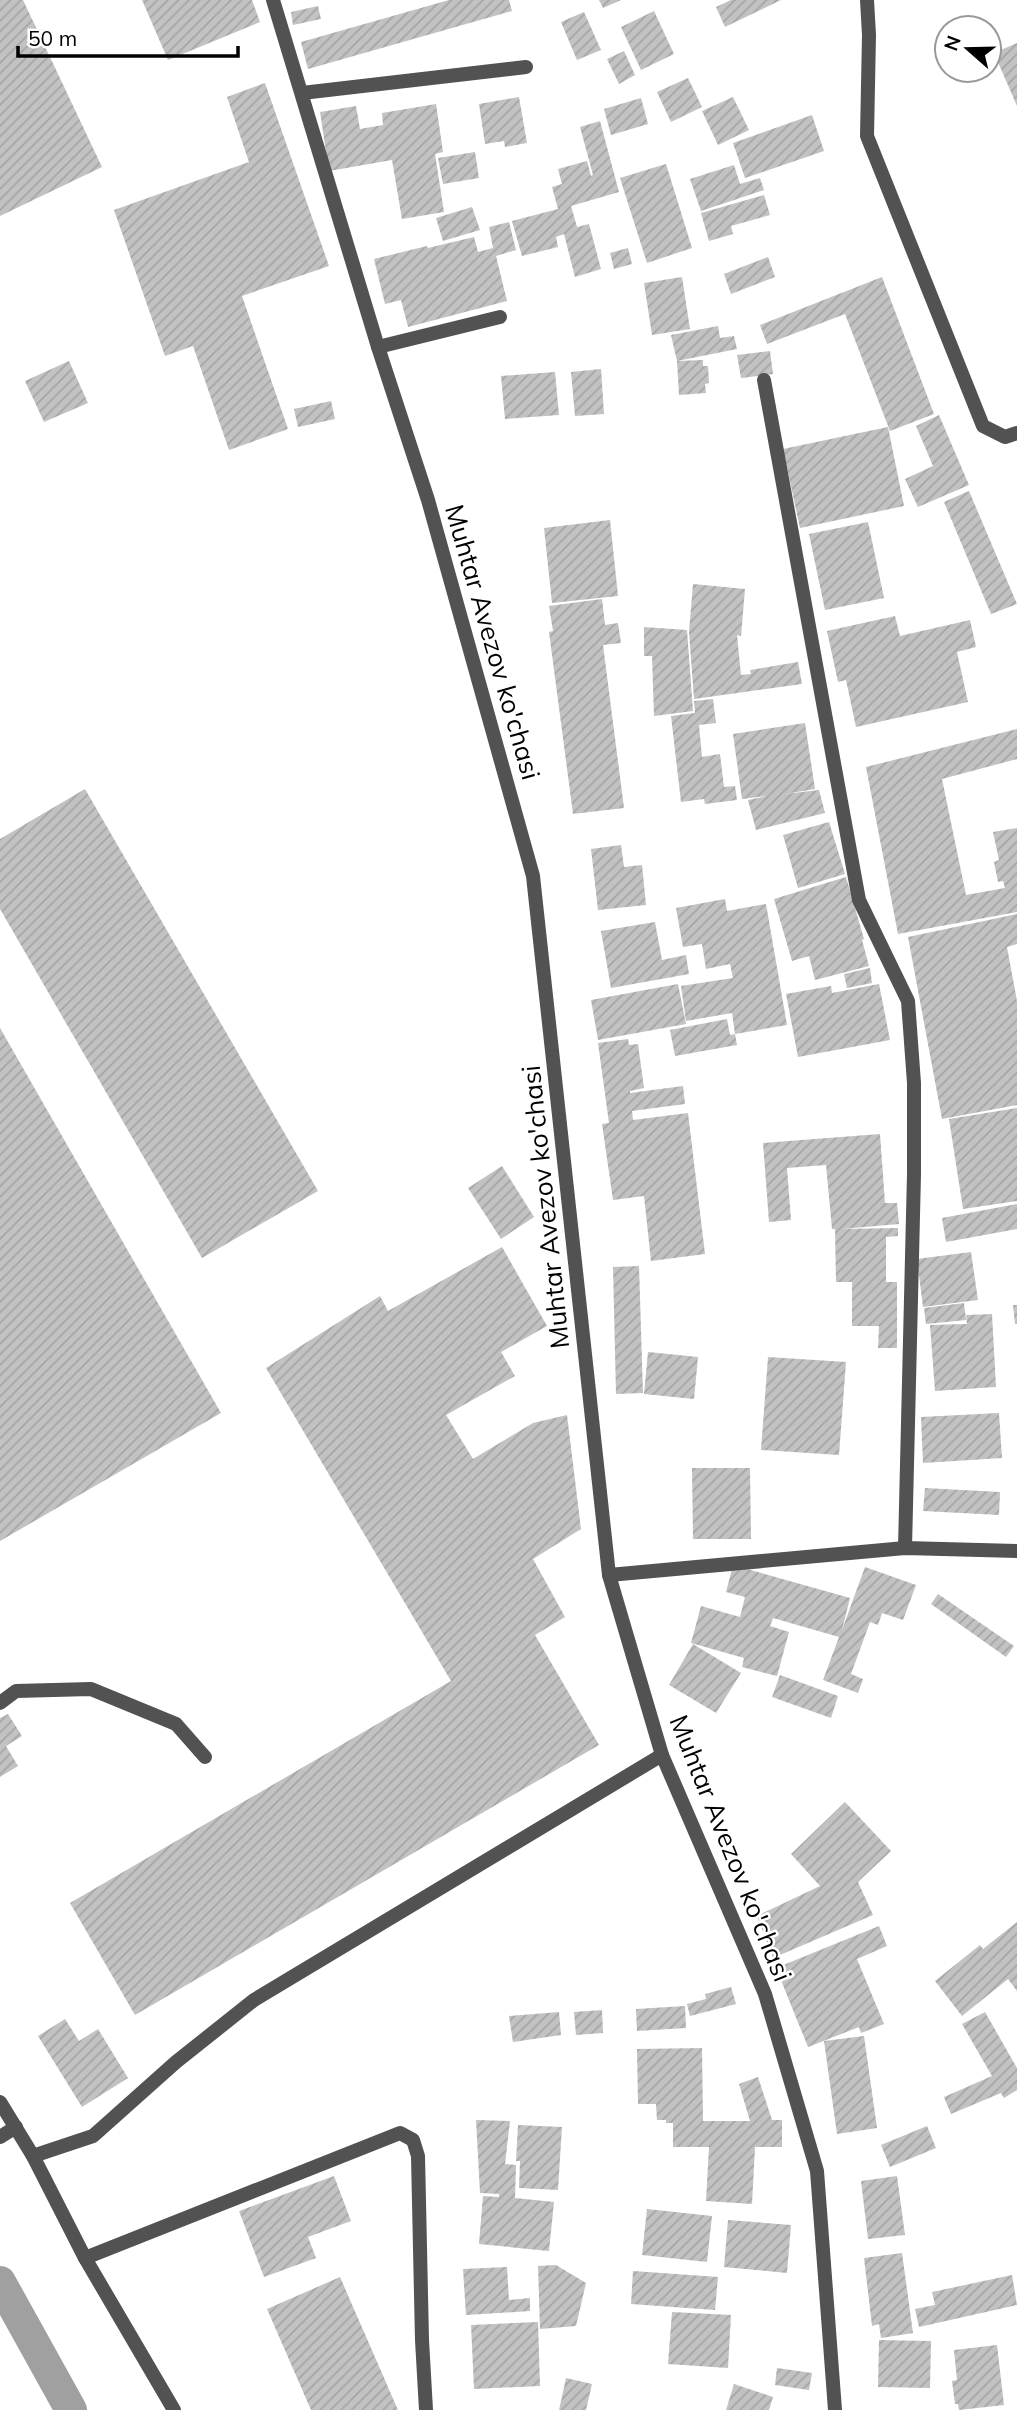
<svg xmlns="http://www.w3.org/2000/svg" width="1017" height="2410" viewBox="0 0 1017 2410" font-family="Mulish,sans-serif">
<style>
.lines{fill:none;stroke-linecap:round;stroke-linejoin:round}
.canal{stroke:#a0a0a0;stroke-width:32}
.building{fill:url(#building-hatch)}
.service{stroke:#525252;stroke-width:14}
.minor{stroke:#525252;stroke-width:14}
.labels{text-anchor:middle;dominant-baseline:central;stroke-width:5;stroke-linejoin:round;paint-order:stroke}
.street-label{font-size:26px;fill:#000;stroke:#fff}
</style>
<defs>
<pattern id="building-hatch" width="6" height="6" patternUnits="userSpaceOnUse" patternTransform="scale(1.75)"><rect width="6" height="6" fill="#c2c2c2"/><path d="M-1 1l2-2M0 6l6-6M5 7l2-2" fill="none" stroke="#a5a5a5"/></pattern>
</defs>
<rect width="100%" height="100%" fill="#fff"/>
<g class="lines">
<!-- canal -->
<polyline class="canal" points="0,2282 71,2410"/>
</g>
<!-- building -->
<g class="building">
<polygon points="0,0 23,0 102,167 0,216"/>
<polygon points="142,0 252,0 260,22 168,60"/>
<polygon points="449,0 509,0 512,11 308,69 301,42"/>
<polygon points="599,0 621,0 603,8"/>
<polygon points="731,0 781,0 725,27 716,7"/>
<polygon points="318,6 321,19 293,25 291,12"/>
<polygon points="654,11 674,54 641,70 621,27"/>
<polygon points="584,12 601,50 577,60 561,22"/>
<polygon points="1017,43 1017,106 994,53"/>
<polygon points="624,51 635,75 619,84 607,59"/>
<polygon points="688,78 702,107 671,122 657,92"/>
<polygon points="265,83 329,266 242,296 288,429 229,450 193,346 165,356 114,210 249,162 227,97"/>
<polygon points="519,97 527,143 505,147 504,141 485,144 479,104"/>
<polygon points="733,97 749,130 718,145 702,111"/>
<polygon points="641,98 648,124 611,135 604,109"/>
<polygon points="436,104 443,152 435,154 444,212 402,219 392,160 329,171 320,112 356,106 360,129 383,125 382,113"/>
<polygon points="812,115 824,151 745,178 733,143"/>
<polygon points="600,121 619,192 571,206 577,227 589,224 601,269 575,277 564,234 556,237 558,247 522,256 512,221 558,209 552,187 562,184 558,169 587,161 591,176 593,175 580,127"/>
<polygon points="475,152 479,178 443,184 438,158"/>
<polygon points="666,164 692,248 647,263 620,178"/>
<polygon points="734,165 740,184 760,178 764,190 701,211 690,179"/>
<polygon points="764,195 770,215 731,226 733,234 709,241 701,213"/>
<polygon points="472,207 480,230 443,241 436,218"/>
<polygon points="509,222 516,250 496,256 507,301 408,327 401,300 385,304 374,259 427,246 428,248 474,237 478,252 493,248 489,227"/>
<polygon points="628,248 632,264 614,269 610,253"/>
<polygon points="768,257 775,277 731,294 724,274"/>
<polygon points="682,277 690,329 652,335 644,283"/>
<polygon points="882,277 934,414 890,431 845,314 767,344 760,325"/>
<polygon points="718,326 720,338 734,336 737,349 677,361 671,335"/>
<polygon points="770,351 773,374 741,378 737,355"/>
<polygon points="703,360 703,366 708,366 709,383 705,384 706,393 679,395 677,361"/>
<polygon points="69,361 88,403 44,422 25,381"/>
<polygon points="601,369 604,414 575,416 571,372"/>
<polygon points="555,372 559,415 505,419 501,376"/>
<polygon points="331,401 335,419 298,427 294,409"/>
<polygon points="939,415 969,485 918,507 905,479 933,466 916,426"/>
<polygon points="888,427 904,506 800,528 783,449"/>
<polygon points="969,491 1017,604 991,614 944,502"/>
<polygon points="610,520 618,596 552,603 544,528"/>
<polygon points="868,522 884,598 825,610 809,534"/>
<polygon points="693,584 745,589 741,636 737,635 741,675 751,674 750,670 798,662 802,684 694,699 689,632"/>
<polygon points="602,599 605,625 618,623 621,643 603,645 624,808 573,814 549,632 553,631 549,606"/>
<polygon points="895,616 900,636 970,620 976,647 957,652 968,702 856,727 846,680 838,682 827,631"/>
<polygon points="644,627 687,630 693,711 654,716 652,656 644,656"/>
<polygon points="713,699 716,723 699,725 702,757 720,754 724,787 735,786 737,800 705,804 704,799 681,802 671,716 695,713 694,701"/>
<polygon points="805,723 815,789 785,794 819,790 825,813 756,830 748,800 767,796 742,799 733,734"/>
<polygon points="1017,729 1017,759 942,779 966,895 1005,888 1003,881 998,882 994,862 999,860 993,832 1017,828 1017,912 898,934 866,767"/>
<polygon points="85,789 318,1191 202,1258 0,909 0,839"/>
<polygon points="829,822 845,874 798,888 783,835"/>
<polygon points="621,845 624,867 642,865 646,905 598,910 591,849"/>
<polygon points="846,877 864,939 862,940 869,966 815,980 809,956 792,961 774,899"/>
<polygon points="725,899 727,911 766,904 787,1025 735,1034 732,1013 686,1021 681,986 733,978 730,964 706,969 702,944 683,947 676,908"/>
<polygon points="1017,914 1017,944 1007,947 1017,1001 1017,1105 942,1119 908,937"/>
<polygon points="655,922 662,960 686,955 689,974 611,988 601,931"/>
<polygon points="870,968 872,983 847,988 844,974"/>
<polygon points="678,984 686,1024 598,1040 591,1000"/>
<polygon points="879,984 890,1040 798,1057 786,994 831,986 832,993"/>
<polygon points="727,1019 730,1035 735,1034 737,1045 675,1056 670,1030"/>
<polygon points="0,1028 221,1413 0,1541"/>
<polygon points="628,1039 629,1045 638,1044 644,1088 630,1091 630,1093 683,1086 685,1104 632,1111 633,1120 688,1113 705,1254 651,1261 644,1196 613,1200 602,1124 609,1123 598,1043"/>
<polygon points="1017,1108 1017,1201 963,1209 949,1119"/>
<polygon points="880,1134 885,1203 897,1203 899,1224 842,1229 898,1228 898,1236 886,1237 886,1282 897,1282 897,1348 878,1348 879,1326 852,1326 852,1282 836,1282 835,1229 832,1229 826,1165 787,1168 791,1220 769,1222 763,1143"/>
<polygon points="502,1166 534,1217 501,1239 468,1188"/>
<polygon points="1017,1204 1017,1229 946,1242 942,1218"/>
<polygon points="502,1247 547,1326 501,1352 515,1376 446,1415 473,1459 533,1423 567,1415 581,1529 533,1559 565,1617 535,1635 599,1745 135,2015 70,1903 451,1681 266,1368 380,1296 388,1311"/>
<polygon points="971,1252 978,1300 923,1307 917,1259"/>
<polygon points="639,1266 643,1393 616,1394 613,1267"/>
<polygon points="964,1303 966,1320 926,1324 924,1308"/>
<polygon points="1013,1305 1017,1305 1017,1324 1015,1324"/>
<polygon points="992,1314 996,1387 935,1391 930,1325 967,1324 966,1315"/>
<polygon points="648,1352 698,1357 694,1399 644,1394"/>
<polygon points="768,1357 846,1362 839,1455 761,1450"/>
<polygon points="999,1413 1002,1458 923,1463 921,1417"/>
<polygon points="692,1468 750,1468 751,1539 693,1539"/>
<polygon points="925,1488 1000,1492 999,1515 923,1511"/>
<polygon points="733,1565 850,1598 842,1630 865,1567 916,1585 903,1620 882,1613 878,1625 870,1622 851,1674 863,1679 858,1693 823,1680 839,1637 773,1618 770,1626 789,1632 777,1676 742,1667 744,1658 691,1643 701,1606 740,1617 745,1597 726,1592"/>
<polygon points="938,1594 1014,1646 1006,1657 931,1604"/>
<polygon points="693,1644 741,1673 716,1713 669,1685"/>
<polygon points="780,1675 838,1696 831,1718 772,1697"/>
<polygon points="8,1714 22,1736 6,1746 18,1766 0,1777 0,1718"/>
<polygon points="845,1802 891,1851 858,1882 873,1915 773,1958 757,1916 820,1886 791,1854"/>
<polygon points="1017,1922 1017,1991 1008,1979 962,2016 935,1981 980,1945 983,1949"/>
<polygon points="879,1926 887,1946 857,1959 884,2024 861,2033 859,2027 808,2047 776,1968"/>
<polygon points="731,1987 736,2004 690,2016 687,2004 706,1999 705,1994"/>
<polygon points="685,2006 686,2028 637,2031 636,2009"/>
<polygon points="602,2010 603,2033 576,2035 574,2012"/>
<polygon points="559,2012 561,2035 513,2042 509,2016"/>
<polygon points="985,2012 1017,2068 1017,2090 1004,2098 1001,2093 951,2114 944,2097 992,2076 962,2024"/>
<polygon points="65,2019 79,2041 98,2029 128,2078 82,2107 38,2036"/>
<polygon points="864,2036 877,2128 837,2134 824,2041"/>
<polygon points="702,2048 703,2121 750,2121 739,2084 758,2077 772,2120 782,2120 782,2147 755,2147 752,2204 706,2201 709,2147 673,2147 673,2123 666,2123 666,2120 657,2120 656,2104 638,2104 637,2049"/>
<polygon points="476,2120 510,2121 505,2164 516,2165 515,2198 554,2202 549,2251 479,2244 483,2196 499,2197 499,2194 480,2193"/>
<polygon points="518,2125 562,2127 558,2190 519,2188 520,2161 516,2161"/>
<polygon points="927,2126 936,2148 890,2167 881,2145"/>
<polygon points="334,2176 351,2221 308,2237 316,2258 264,2277 239,2211"/>
<polygon points="897,2176 905,2235 868,2239 861,2181"/>
<polygon points="647,2209 712,2216 707,2262 642,2255"/>
<polygon points="728,2220 791,2225 787,2273 724,2267"/>
<polygon points="902,2253 913,2333 881,2338 879,2324 872,2326 864,2258"/>
<polygon points="556,2265 586,2283 576,2326 540,2329 538,2266"/>
<polygon points="507,2267 509,2300 530,2298 530,2311 466,2315 463,2269"/>
<polygon points="633,2271 718,2277 715,2310 631,2304"/>
<polygon points="1012,2275 1017,2305 919,2327 915,2309 935,2305 932,2292"/>
<polygon points="340,2277 398,2410 311,2410 267,2309"/>
<polygon points="672,2312 731,2315 728,2368 668,2364"/>
<polygon points="538,2322 540,2386 474,2389 471,2325"/>
<polygon points="879,2340 931,2341 930,2388 878,2387"/>
<polygon points="997,2345 1004,2405 959,2410 958,2404 955,2404 952,2381 957,2380 954,2350"/>
<polygon points="777,2368 812,2373 809,2390 775,2385"/>
<polygon points="566,2378 592,2384 586,2410 559,2410"/>
<polygon points="734,2384 773,2397 769,2410 726,2410"/>
</g>
<g class="lines">
<!-- service -->
<g class="service">
<polyline points="867,0 869,35 867,136 983,426 1005,437 1017,433"/>
<polyline points="302,93 526,67"/>
<polyline points="378,347 500,317"/>
<polyline points="0,1703 16,1691 91,1689 176,1724 205,1757"/>
<polyline points="85,2258 400,2133 413,2140 418,2156 422,2340 426,2410"/>
</g>
<!-- minor -->
<g class="minor">
<polyline points="273,0 378,347 428,500 533,876 609,1575 662,1755 765,1994 817,2171 835,2410"/>
<polyline points="764,380 859,900 908,1001 914,1083 914,1174 905,1548"/>
<polyline points="609,1575 905,1548 1017,1551"/>
<polyline points="0,2102 33,2156 85,2258 174,2410"/>
<polyline points="0,2137 16,2127"/>
<polyline points="33,2156 93,2136 176,2062 254,2000 662,1755"/>
</g>
</g>
<g class="labels">
<!-- street labels -->
<g class="street-label">
<text transform="translate(493 642) rotate(74)">Muhtar Avezov ko'chasi</text>
<text transform="translate(545 1207) rotate(-96)">Muhtar Avezov ko'chasi</text>
<text transform="translate(731 1848) rotate(68)">Muhtar Avezov ko'chasi</text>
</g>
</g>
<!-- north arrow -->
<g transform="translate(968 49) rotate(290)"><circle r="33" fill="#ffffff" stroke="#999999" stroke-width="2"/>
<path d="M0-5L12 26L0 18L-12 26Z" fill="#000000"/>
<text y="-10" font-size="19" font-weight="bold" text-anchor="middle" fill="#000000">N</text>
</g>
<!-- scale -->
<path d="M18 46v10h220v-10" fill="none" stroke="#000000" stroke-width="3.5"/>
<text x="28" y="46" font-size="21" fill="#000000" stroke="#ffffff" stroke-width="5" paint-order="stroke">50 m</text>
</svg>
